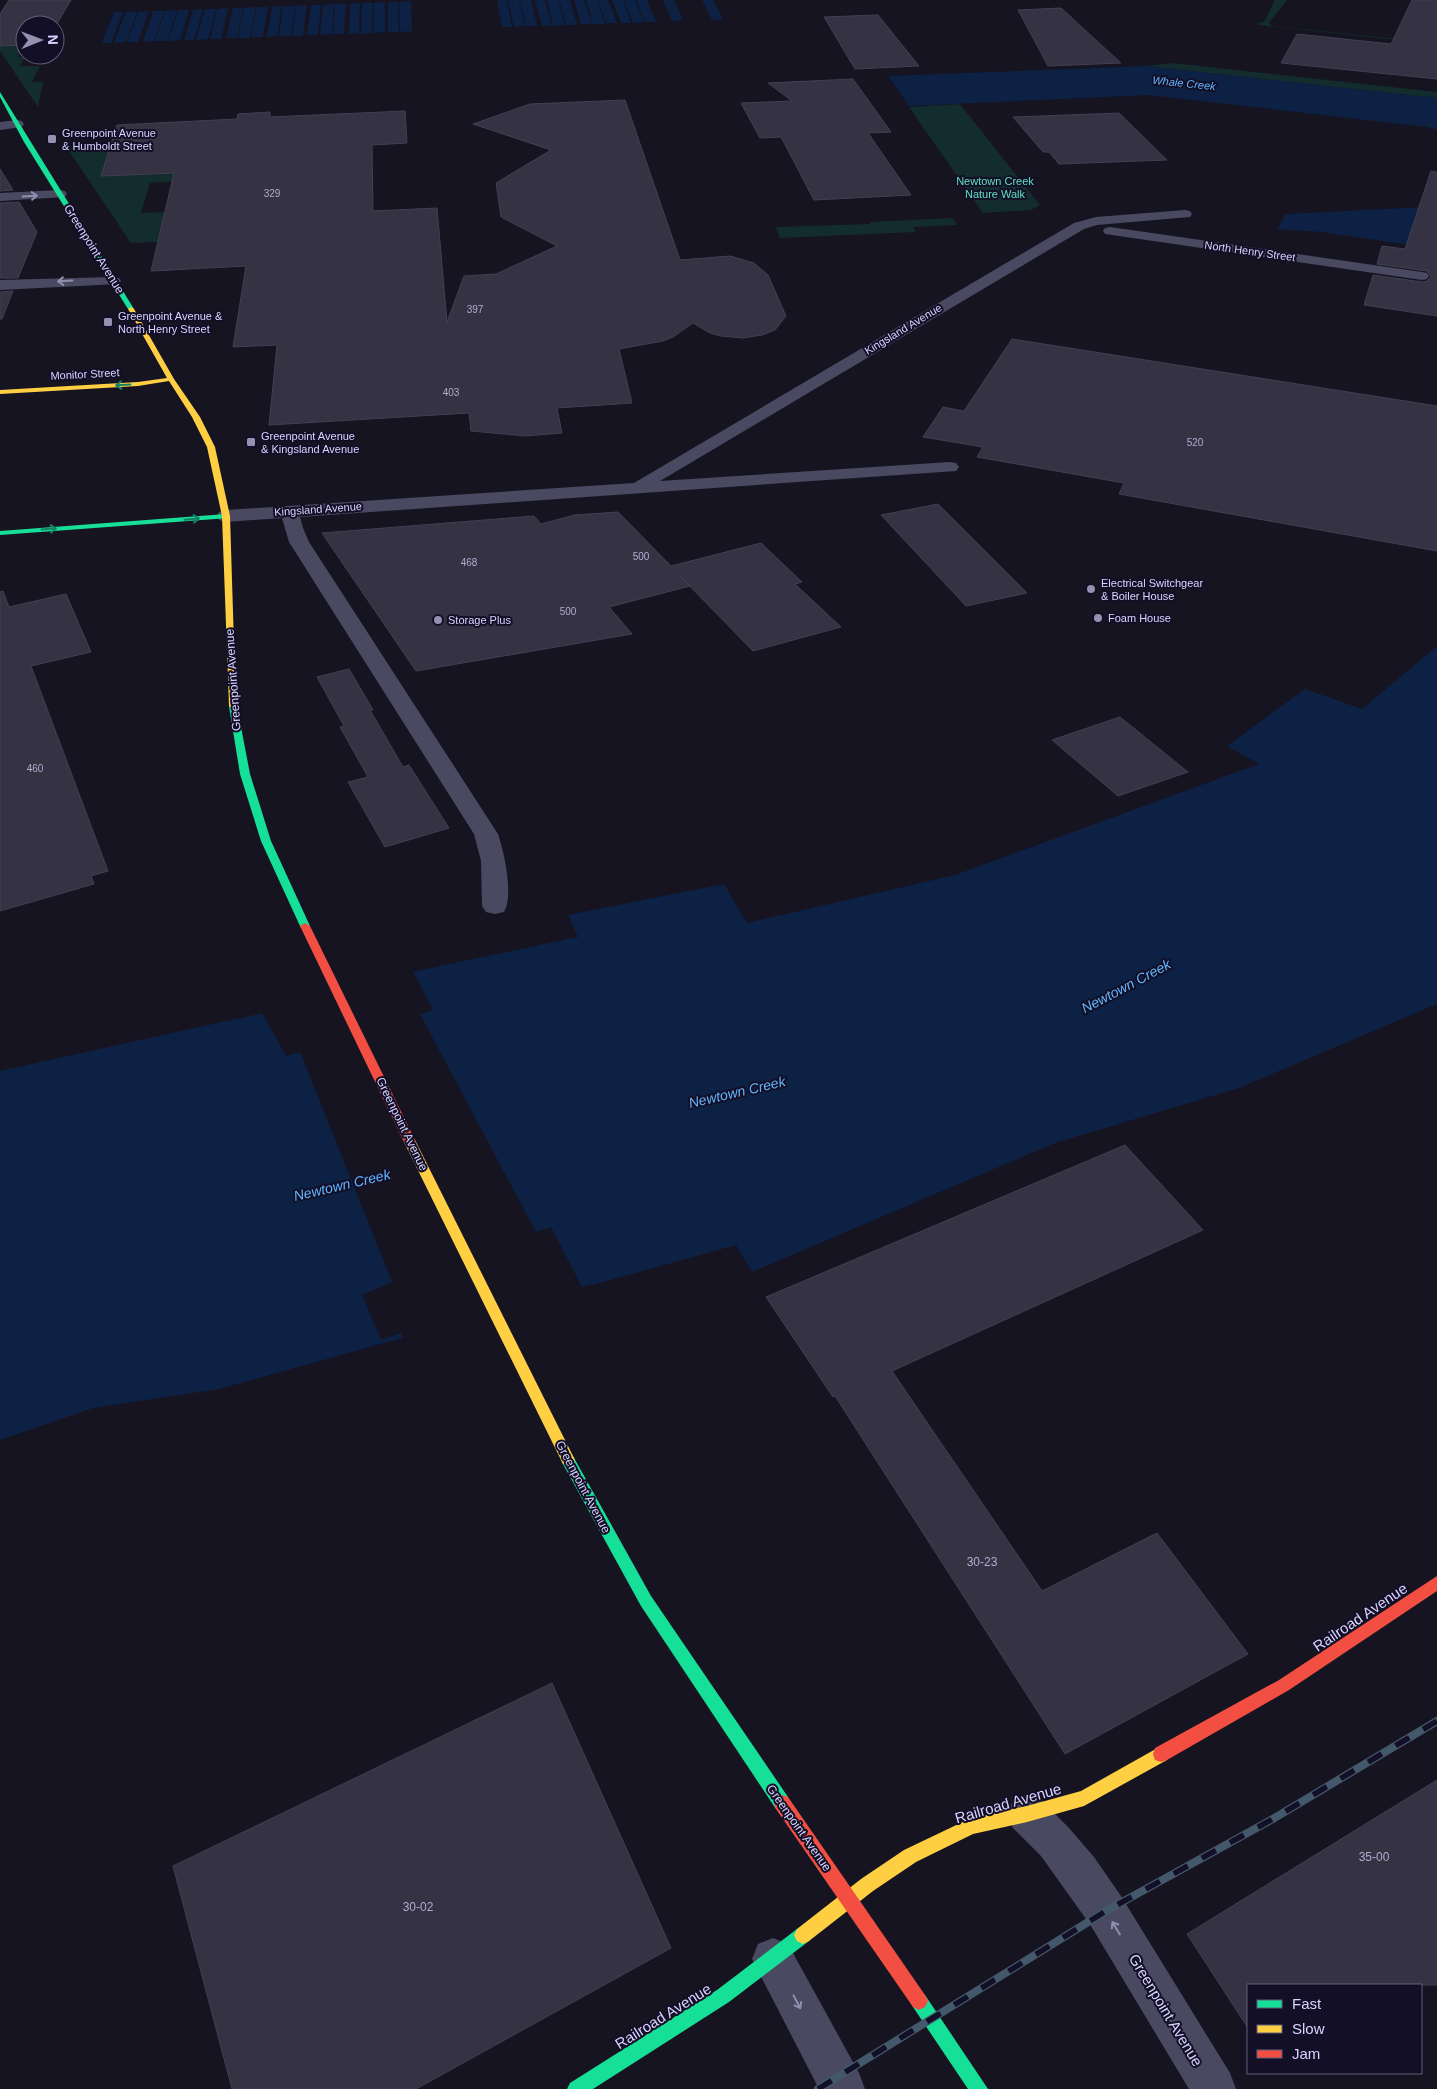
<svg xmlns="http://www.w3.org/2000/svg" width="1437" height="2089" viewBox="0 0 1437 2089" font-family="Arial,sans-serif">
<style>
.green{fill:#132c2d}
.water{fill:#0d2144}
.pier{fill:#161421}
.building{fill:#343243;stroke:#433f54}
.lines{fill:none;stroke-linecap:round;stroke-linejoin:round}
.street{fill:#4a4962;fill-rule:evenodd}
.fast{fill:#16e098;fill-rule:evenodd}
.slow{fill:#ffcf43;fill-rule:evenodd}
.jam{fill:#f24e42;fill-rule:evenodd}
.rail-casing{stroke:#43596b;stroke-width:8}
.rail{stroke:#130f26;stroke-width:5.5;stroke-dasharray:16;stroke-linecap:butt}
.oneway{stroke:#928eb0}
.oneway2{stroke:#158265}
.poi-dot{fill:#9591b1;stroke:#130f26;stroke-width:2}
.labels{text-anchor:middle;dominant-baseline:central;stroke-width:4;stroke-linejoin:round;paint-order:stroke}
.number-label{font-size:10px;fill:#b0acd0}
.far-water-label{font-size:11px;font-style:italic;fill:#62b6ff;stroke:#130f26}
.far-poi-label{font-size:11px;fill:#d9d4ff;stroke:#130f26;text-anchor:start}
.far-park-label{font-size:11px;fill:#5fe0c0;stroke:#130f26}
.far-street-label{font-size:11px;fill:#d9d4ff;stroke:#130f26}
.street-label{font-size:12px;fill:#d9d4ff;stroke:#130f26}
.near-number-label{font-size:12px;fill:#b0acd0}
.water-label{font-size:14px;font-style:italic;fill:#62b6ff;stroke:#130f26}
.near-street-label{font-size:15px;fill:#d9d4ff;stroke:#130f26}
</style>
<rect width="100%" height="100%" fill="#161421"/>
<!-- green -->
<g class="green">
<polygon points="1275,0 1287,0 1269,23 1272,26 1437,43 1437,44 1259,25 1258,23 1264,22"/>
<polygon points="0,31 4,46 25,45 25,51 21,51 18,57 25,57 20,66 40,66 32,82 43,82 38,107 0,51"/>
<polygon points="1173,63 1437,92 1437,98 1145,66"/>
<polygon points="960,104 1040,205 1031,210 983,213 909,107"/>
<polygon points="80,141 81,145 105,143 103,150 109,150 101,176 200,172 176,181 150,183 141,213 165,212 158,242 131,243 67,148"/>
<polygon points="952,218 957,225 913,227 916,232 780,238 775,227 870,224 870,222"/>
</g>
<!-- water -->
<g class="water">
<polygon points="497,0 507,0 512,27 502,27"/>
<polygon points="508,0 519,0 525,26 514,27"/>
<polygon points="520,0 531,0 537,26 526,26"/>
<polygon points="535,0 545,0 552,26 542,26"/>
<polygon points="547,0 558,0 565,25 553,26"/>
<polygon points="559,0 570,0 577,25 566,25"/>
<polygon points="574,0 584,0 592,24 581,24"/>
<polygon points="586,0 597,0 605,24 593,24"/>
<polygon points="598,0 608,0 617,23 606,23"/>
<polygon points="612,0 623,0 631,23 621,23"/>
<polygon points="624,0 635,0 644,22 633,23"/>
<polygon points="636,0 647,0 656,22 645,22"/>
<polygon points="663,0 674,0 683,20 672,21"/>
<polygon points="702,0 713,0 723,19 712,20"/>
<polygon points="411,1 412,31 400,32 399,2"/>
<polygon points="385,2 385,32 374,33 374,3"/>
<polygon points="388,2 398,2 399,32 388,32"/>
<polygon points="360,3 359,33 349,34 350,4"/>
<polygon points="362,3 373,3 372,33 361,34"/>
<polygon points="334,4 332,34 320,35 323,5"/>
<polygon points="335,4 346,4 344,34 333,34"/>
<polygon points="307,5 303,36 292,36 296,6"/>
<polygon points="311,5 321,5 318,35 307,35"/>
<polygon points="282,6 277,36 267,37 272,7"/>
<polygon points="283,6 295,6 291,36 279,36"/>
<polygon points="256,7 250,38 238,38 244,8"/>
<polygon points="257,7 268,7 263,37 251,37"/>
<polygon points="228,8 221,39 210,39 217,9"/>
<polygon points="233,8 243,8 237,38 226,38"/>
<polygon points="203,9 194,40 184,40 193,10"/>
<polygon points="205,9 216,9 208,39 196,40"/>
<polygon points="177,10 167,41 155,41 165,11"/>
<polygon points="178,10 189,10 180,40 168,41"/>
<polygon points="149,11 138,42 127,42 138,12"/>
<polygon points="153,11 164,11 154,41 143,42"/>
<polygon points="114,12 123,12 111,43 102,43"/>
<polygon points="126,12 137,12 126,42 114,43"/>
<polygon points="1145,66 1437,98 1437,130 1428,127 1149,95 909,106 888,76"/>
<polygon points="1426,207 1437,249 1322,232 1277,229 1286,214"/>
<polygon points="1437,646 1437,1004 1239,1088 1055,1143 752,1272 736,1245 219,1389 93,1408 0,1440 0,1071 263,1013 402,974 578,937 568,915 724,884 747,923 955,875 1259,764 1227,746 1305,689 1362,709"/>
</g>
<!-- pier -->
<polygon class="pier" points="412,970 433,1010 420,1014 536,1232 551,1227 582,1287 592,1284 594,1288 404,1340 401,1333 381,1340 362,1295 392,1282 300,1052 286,1056 261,1011"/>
<!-- building -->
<g class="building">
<polygon points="9,0 71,0 55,27 55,25 25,25 25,45 0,46 0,14"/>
<polygon points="1412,0 1437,0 1437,79 1281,63 1297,34 1391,44"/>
<polygon points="1061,8 1121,63 1048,66 1018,10"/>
<polygon points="878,15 919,66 855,69 824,17"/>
<polygon points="853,79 891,132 868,133 911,195 814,200 781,137 760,138 741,103 792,101 768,83"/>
<polygon points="625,100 680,260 730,256 754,263 768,275 786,316 775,330 762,335 743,338 721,336 710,333 693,323 673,337 663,341 619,349 632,403 557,408 562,433 526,436 471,431 469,413 269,425 277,345 233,347 246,266 151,271 174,173 101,176 117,125 237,119 238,114 270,112 270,117 405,111 407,143 372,145 373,211 437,208 447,322 464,276 496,274 557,246 501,217 496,183 551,150 473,124 530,104"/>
<polygon points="1119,113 1167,160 1059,164 1049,152 1043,152 1013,117"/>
<polygon points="0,169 13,190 0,191"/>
<polygon points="1431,171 1437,172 1437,316 1364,305 1373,275 1422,282 1427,281 1431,277 1427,271 1377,264 1382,246 1405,249"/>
<polygon points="19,202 37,232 18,278 0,278 0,203"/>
<polygon points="13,291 2,319 0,319 0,292"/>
<polygon points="1012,339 1437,406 1437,551 1119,494 1124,483 977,457 983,447 923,437 943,407 964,411"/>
<polygon points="938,504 1027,593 966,606 881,515"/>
<polygon points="618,512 671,566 761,543 802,582 795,584 841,627 753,651 679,575 690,586 609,607 632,634 416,671 322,533 534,516 541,524 575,515"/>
<polygon points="3,591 9,607 66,594 91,652 31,666 108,871 91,876 94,884 0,911 0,592"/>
<polygon points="349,669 373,710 370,710 403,767 409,765 449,828 385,847 348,782 368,777 340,727 344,726 317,677"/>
<polygon points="1120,717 1188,772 1118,796 1052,740"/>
<polygon points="1125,1145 1203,1230 892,1371 1042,1591 1157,1533 1248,1654 1065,1754 835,1396 833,1397 766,1297"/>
<polygon points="552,1683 671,1948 416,2089 232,2089 173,1866"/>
<polygon points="1437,1780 1437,1985 1248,1985 1248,2028 1187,1934"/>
</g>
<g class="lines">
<!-- street -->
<g class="street">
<polygon points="18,120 22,121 24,124 22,127 0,130 0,122"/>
<polygon points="60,190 65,191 67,194 65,197 0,201 0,193"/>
<path d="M1185,210L1190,211L1192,214L1190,217L1097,225L1084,229L660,481L950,462L956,463L959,467L956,471L300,517L303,528L309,542L498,834C504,852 514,895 504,912L495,914L486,912L482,906L481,861L474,834L289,542L282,518L226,522L219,520L217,516L219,512L226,510L634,483L1074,223L1096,217Z"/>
<polygon points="1110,227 1422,272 1427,273 1429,276 1427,279 1422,280 1105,234 1103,231 1105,228"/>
<polygon points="114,277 119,278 121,281 119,284 0,290 0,280"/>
<polygon points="1027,1794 1041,1800 1069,1828 1094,1857 1121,1896 1230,2073 1236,2089 1189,2089 1091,1926 1041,1856 1013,1828 1007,1814 1013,1800"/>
<polygon points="773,1938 788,1944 859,2073 865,2089 819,2089 752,1959 758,1944"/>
</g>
<!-- fast -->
<g class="fast">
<polygon points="0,92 134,309 133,310 128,309 24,142 0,97"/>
<polygon points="226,514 230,516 229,518 0,535 0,531"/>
<polygon points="233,703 237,706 250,774 271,841 310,926 309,928 301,928 300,926 261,841 240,774 229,706"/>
<polygon points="568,1454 573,1456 651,1596 788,1797 790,1803 788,1809 782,1811 776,1809 641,1606 563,1464 561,1460 563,1456"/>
<polygon points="803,1926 809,1929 812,1935 809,1941 729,2002 593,2089 567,2089 570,2083 717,1990 797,1929"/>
<polygon points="919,1992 925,1995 988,2089 968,2089 913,2007 910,2001 913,1995"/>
</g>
<!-- slow -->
<g class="slow">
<polygon points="131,307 134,309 174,379 200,417 215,447 230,516 236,708 233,709 229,706 222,516 207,447 192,417 169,381 138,386 0,394 0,390 138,382 167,378 128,309"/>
<polygon points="410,1138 414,1139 416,1142 575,1460 573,1464 568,1466 563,1464 404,1142 406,1139"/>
<polygon points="1161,1746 1167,1748 1169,1754 1167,1760 1084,1806 1027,1822 973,1834 916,1862 873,1891 809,1941 803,1944 797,1941 794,1935 797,1929 861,1879 904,1850 971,1818 1027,1806 1081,1791"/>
</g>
<!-- jam -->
<g class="jam">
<polygon points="305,923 310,926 416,1142 414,1145 406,1145 404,1142 300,926"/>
<polygon points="1437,1576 1437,1591 1289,1690 1167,1760 1161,1762 1155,1760 1153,1754 1155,1748 1279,1680"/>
<polygon points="782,1795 788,1797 925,1995 928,2001 925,2007 919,2010 913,2007 776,1809 774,1803 776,1797"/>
</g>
<defs>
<polyline id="rail" points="818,2089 1106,1911 1271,1820 1437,1721"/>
</defs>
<!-- rail casing -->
<use href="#rail" class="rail-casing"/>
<!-- rail -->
<use href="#rail" class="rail"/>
</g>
<!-- one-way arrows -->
<defs><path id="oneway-shaft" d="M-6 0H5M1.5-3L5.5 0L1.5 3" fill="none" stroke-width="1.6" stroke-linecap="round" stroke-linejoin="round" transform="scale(1.25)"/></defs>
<g class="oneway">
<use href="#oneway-shaft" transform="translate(30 196) rotate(-3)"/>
<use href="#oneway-shaft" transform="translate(65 281) rotate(177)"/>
<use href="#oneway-shaft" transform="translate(1116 1928) rotate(-121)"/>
<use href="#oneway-shaft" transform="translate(797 2002) rotate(62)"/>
</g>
<g class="oneway2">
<use href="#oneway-shaft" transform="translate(123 385) rotate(177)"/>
<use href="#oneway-shaft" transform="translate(192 519) rotate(-5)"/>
<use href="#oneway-shaft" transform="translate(49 529) rotate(-4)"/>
</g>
<!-- markers -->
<g class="poi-dot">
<rect x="47" y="134" width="10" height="10" rx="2.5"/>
<rect x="103" y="317" width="10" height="10" rx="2.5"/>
<rect x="246" y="437" width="10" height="10" rx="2.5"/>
<circle cx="1091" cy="589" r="5"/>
<circle cx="1098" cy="618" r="5"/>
<circle cx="438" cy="620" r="5"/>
</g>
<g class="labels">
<!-- number labels -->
<g class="number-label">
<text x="272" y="193">329</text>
<text x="475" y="309">397</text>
<text x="451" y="392">403</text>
<text x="1195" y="442">520</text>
<text x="641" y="556">500</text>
<text x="469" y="562">468</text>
<text x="568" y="611">500</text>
<text x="35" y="768">460</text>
</g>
<!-- far-water labels -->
<g class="far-water-label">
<text transform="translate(1184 83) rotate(6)">Whale Creek</text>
</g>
<!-- far-poi labels -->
<g class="far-poi-label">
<text x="62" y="133">Greenpoint Avenue<tspan x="62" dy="13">&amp; Humboldt Street</tspan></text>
<text x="118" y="316">Greenpoint Avenue &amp;<tspan x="118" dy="13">North Henry Street</tspan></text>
<text x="261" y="436">Greenpoint Avenue<tspan x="261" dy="13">&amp; Kingsland Avenue</tspan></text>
<text x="1101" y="583">Electrical Switchgear<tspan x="1101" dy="13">&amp; Boiler House</tspan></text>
<text x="1108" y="618">Foam House</text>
<text x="448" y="620">Storage Plus</text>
</g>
<!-- far-park labels -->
<g class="far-park-label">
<text x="995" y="181">Newtown Creek<tspan x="995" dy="13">Nature Walk</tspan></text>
</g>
<!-- far-street labels -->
<g class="far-street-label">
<text transform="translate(1250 251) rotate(8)">North Henry Street</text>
<text transform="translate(903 329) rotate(-31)">Kingsland Avenue</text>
<text transform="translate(85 374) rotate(-3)">Monitor Street</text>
<text transform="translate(318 509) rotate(-4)">Kingsland Avenue</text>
</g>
<!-- street labels -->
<g class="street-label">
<text transform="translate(94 249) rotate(58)">Greenpoint Avenue</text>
<text transform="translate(233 680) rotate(-94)">Greenpoint Avenue</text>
<text transform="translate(402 1124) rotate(64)">Greenpoint Avenue</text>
<text transform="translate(583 1487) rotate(62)">Greenpoint Avenue</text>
<text transform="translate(799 1828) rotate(55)">Greenpoint Avenue</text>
</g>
<!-- near-number labels -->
<g class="near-number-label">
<text x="982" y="1562">30-23</text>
<text x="1374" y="1857">35-00</text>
<text x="418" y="1907">30-02</text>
</g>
<!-- water labels -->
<g class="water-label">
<text transform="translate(1126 986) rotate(-28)">Newtown Creek</text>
<text transform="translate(737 1092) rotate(-13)">Newtown Creek</text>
<text transform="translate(342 1185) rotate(-13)">Newtown Creek</text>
</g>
<!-- near-street labels -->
<g class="near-street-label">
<text transform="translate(1360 1617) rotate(-34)">Railroad Avenue</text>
<text transform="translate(1008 1803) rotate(-16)">Railroad Avenue</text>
<text transform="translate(1166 2010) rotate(59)">Greenpoint Avenue</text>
<text transform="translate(663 2016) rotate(-32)">Railroad Avenue</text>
</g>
</g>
<!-- legend -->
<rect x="1247" y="1984" width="175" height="90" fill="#130f26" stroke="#625e7d"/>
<rect x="1257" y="2000" width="25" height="8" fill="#16e098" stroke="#625e7d"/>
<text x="1292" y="2009" font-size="15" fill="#d9d4ff">Fast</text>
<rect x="1257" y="2025" width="25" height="8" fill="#ffcf43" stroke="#625e7d"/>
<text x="1292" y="2034" font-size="15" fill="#d9d4ff">Slow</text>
<rect x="1257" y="2050" width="25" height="8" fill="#f24e42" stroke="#625e7d"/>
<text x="1292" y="2059" font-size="15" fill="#d9d4ff">Jam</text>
<!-- north arrow -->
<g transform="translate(40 40) rotate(89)"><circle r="24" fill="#130f26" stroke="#625e7d"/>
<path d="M0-4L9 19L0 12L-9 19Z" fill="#9591b1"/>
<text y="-8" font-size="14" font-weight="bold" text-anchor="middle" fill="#d9d4ff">N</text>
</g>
</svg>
